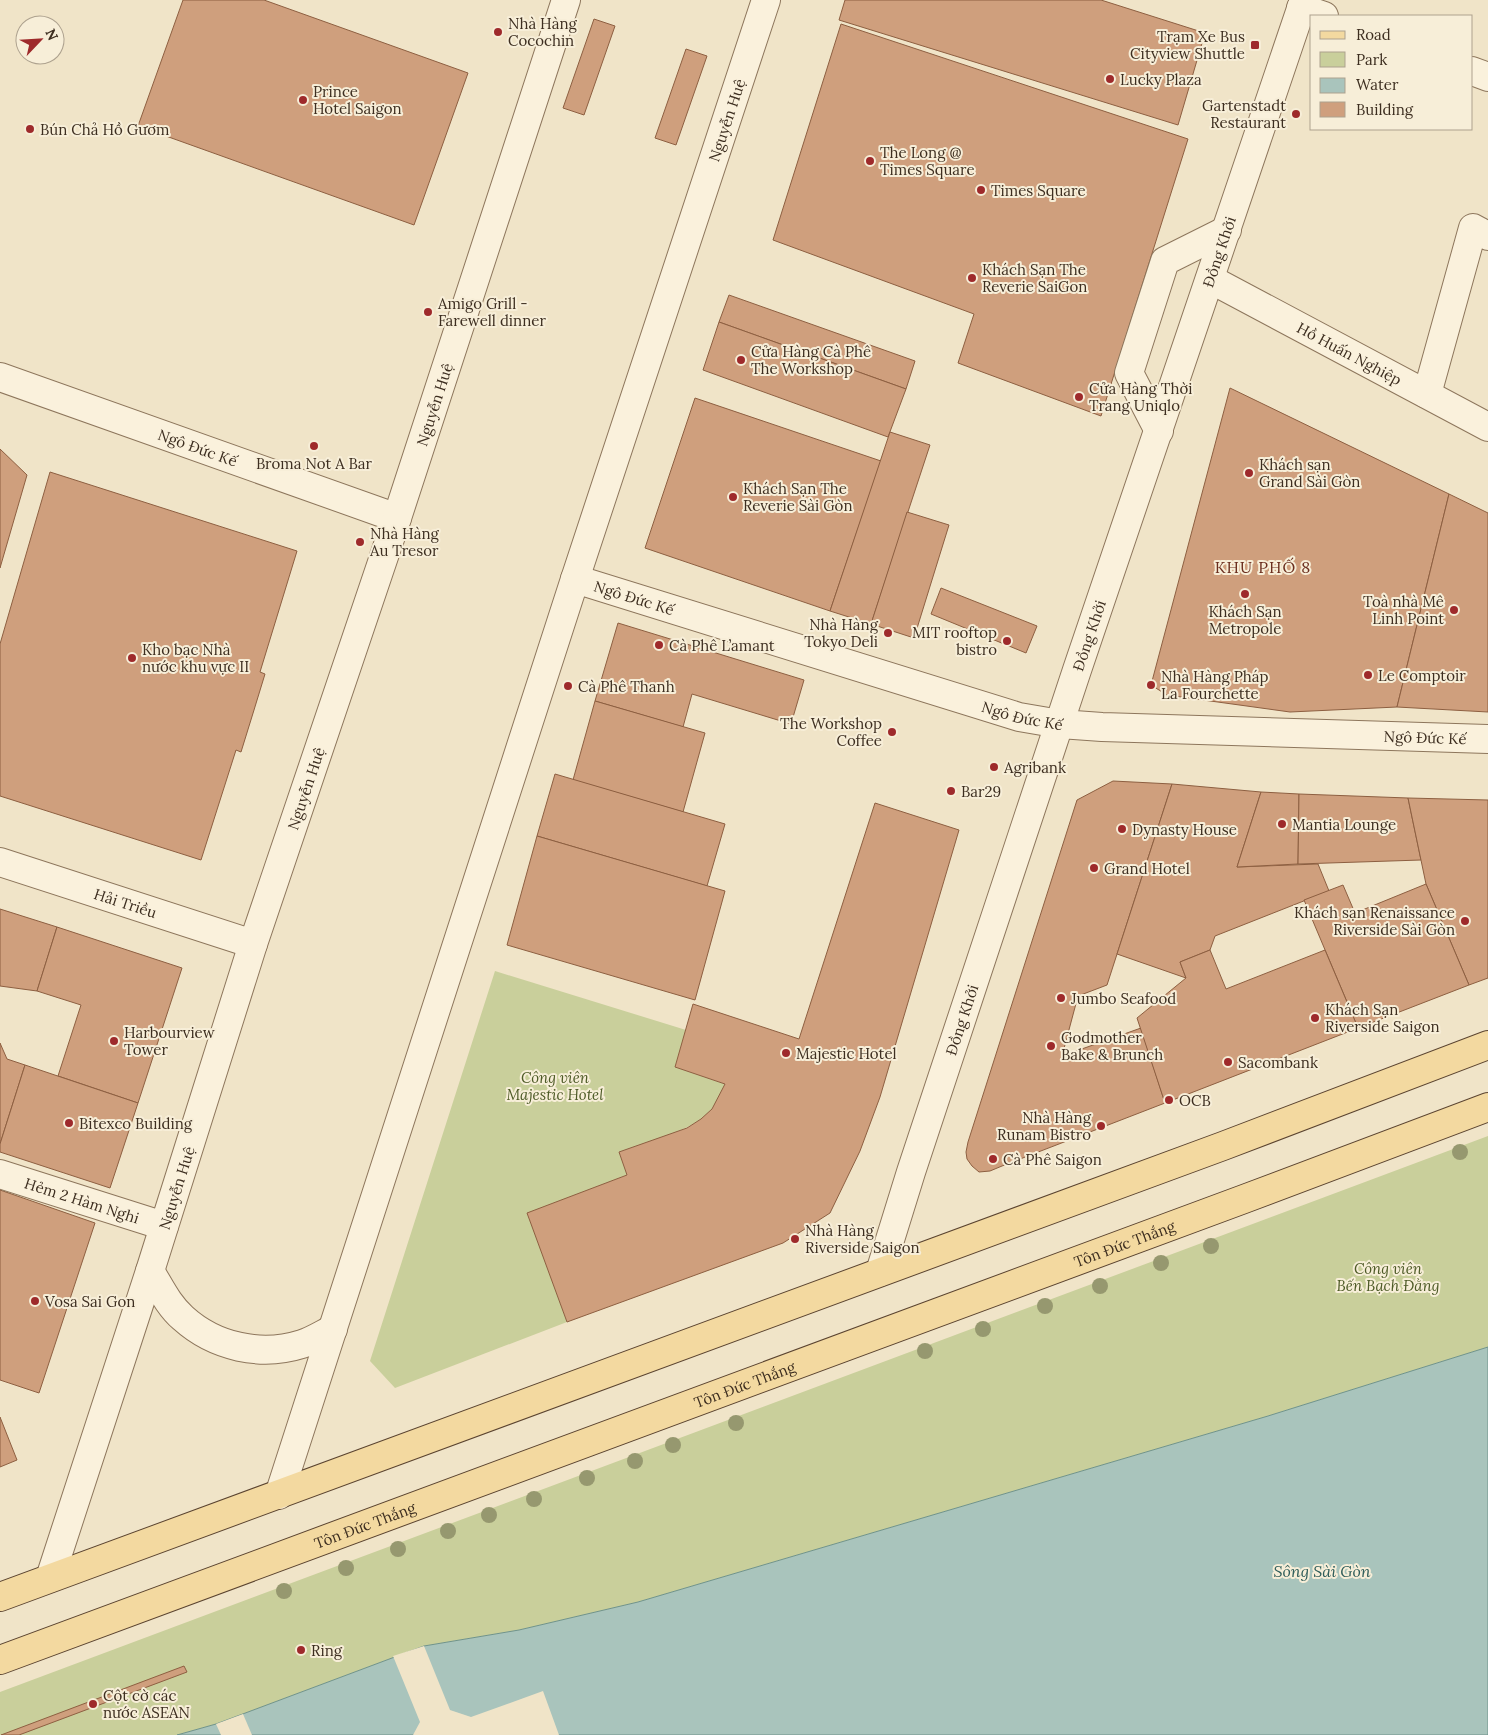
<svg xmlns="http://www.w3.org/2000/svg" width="1488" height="1735" viewBox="0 0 1488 1735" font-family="Lora,serif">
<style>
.green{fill:#c9cf9b}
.water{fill:#a9c4bc;stroke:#6f938a}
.pier{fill:#f0e4c8}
.building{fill:#cf9f7d;stroke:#8d5f41}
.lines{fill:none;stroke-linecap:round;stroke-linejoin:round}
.minor-casing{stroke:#8d765c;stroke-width:30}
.major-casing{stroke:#5b4430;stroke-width:30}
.minor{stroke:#faf1dc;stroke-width:28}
.major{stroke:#f3d9a0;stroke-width:28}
.tree{fill:#96986f}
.poi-dot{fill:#9e2a2b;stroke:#f7eed8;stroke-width:2}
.labels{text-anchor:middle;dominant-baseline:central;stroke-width:4;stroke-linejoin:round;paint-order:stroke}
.poi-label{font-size:15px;fill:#3d2e20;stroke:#f7eed8;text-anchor:start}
.street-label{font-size:15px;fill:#3d2e20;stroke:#f7eed8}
.park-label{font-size:15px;font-style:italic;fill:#4d5a26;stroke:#f7eed8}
.neighbourhood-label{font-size:16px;letter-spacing:1px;fill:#6b2e1e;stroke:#f7eed8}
.water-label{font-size:16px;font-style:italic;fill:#2f5d5a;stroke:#f7eed8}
</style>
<rect width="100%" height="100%" fill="#f0e4c8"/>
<!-- green -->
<g class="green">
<path d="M495,971L686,1030L675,1067L725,1084C721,1092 717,1102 712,1109C696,1130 644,1143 619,1152L627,1175L528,1213L567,1322L395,1388L370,1361Z"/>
<polygon points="1488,1136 1488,1347 1268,1416 638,1602 519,1630 424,1646 216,1724 177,1735 0,1735 0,1692"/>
</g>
<!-- water -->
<polygon class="water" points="1488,1347 1488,1735 177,1735 216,1724 424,1646 519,1630 638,1602 1268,1416"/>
<!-- pier -->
<g class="pier">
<polygon points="424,1646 450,1710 471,1717 543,1691 559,1735 413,1735 420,1722 393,1656"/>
<polygon points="243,1714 252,1735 221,1735 216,1724"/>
</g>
<!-- building -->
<g class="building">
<polygon points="183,0 264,0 468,73 414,225 138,126"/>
<polygon points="845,0 1101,0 1205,33 1178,125 839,20"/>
<polygon points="594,19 615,26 584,115 563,108"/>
<polygon points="841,24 1188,139 1101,416 958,363 974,314 773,240"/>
<polygon points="686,49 707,56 676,145 655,138"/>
<polygon points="729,295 915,361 906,389 719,322"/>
<polygon points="719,322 906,389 888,437 703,370"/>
<polygon points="1230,388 1449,494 1397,707 1290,712 1167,695 1151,685"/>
<polygon points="695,398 881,461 830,611 645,548"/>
<polygon points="890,432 930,445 871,624 830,611"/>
<polygon points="0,449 27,475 0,568"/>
<polygon points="50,472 297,551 260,672 265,674 254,710 241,752 236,750 201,860 0,796 0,644"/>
<polygon points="1449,494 1488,513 1488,712 1397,707"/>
<polygon points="907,512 949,525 914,638 871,624"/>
<polygon points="941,588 1037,626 1026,653 931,614"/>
<polygon points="618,623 804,680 791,724 692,694 683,727 595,701"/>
<polygon points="595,701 705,733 683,812 573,780"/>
<polygon points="555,774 725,824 707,886 537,836"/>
<polygon points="1113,781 1172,784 1107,985 1078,996 1062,1056 1141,1028 1165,1103 1002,1166 990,1171 979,1172 972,1166 967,1159 966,1152 968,1142 1077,800"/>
<polygon points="1172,784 1261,792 1237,867 1318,864 1329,891 1215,936 1210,950 1180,962 1186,978 1117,954"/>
<polygon points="1261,792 1299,794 1298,864 1237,867"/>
<polygon points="1299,794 1408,798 1421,860 1298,864"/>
<polygon points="1408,798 1488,800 1488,978 1469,985 1426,884"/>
<polygon points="875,803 959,830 880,1097 860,1151 830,1213 783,1243 567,1322 527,1213 627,1175 619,1152 687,1128 701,1119 712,1109 725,1084 675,1067 693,1004 799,1039"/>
<polygon points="537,836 725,891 695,1000 507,945"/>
<polygon points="1426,884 1469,985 1358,1028 1304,900 1343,885 1355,913"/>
<polygon points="0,909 57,927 37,991 0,986"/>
<polygon points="57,927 182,968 138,1103 58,1076 81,1005 37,991"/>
<polygon points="1210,950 1226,989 1325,950 1358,1028 1165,1103 1137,1018 1186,978 1180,962"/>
<polygon points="0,1043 7,1059 25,1065 0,1144"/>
<polygon points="25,1065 138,1103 110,1188 0,1152 0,1144"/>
<polygon points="0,1190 95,1223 39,1393 0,1380"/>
<polygon points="0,1417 17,1460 0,1467"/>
<polygon points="184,1666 187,1672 19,1735 1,1735"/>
</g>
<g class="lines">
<defs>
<g id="minor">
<polyline points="1301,8 1324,16"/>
<polyline points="1472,71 1488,77"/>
<path id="s1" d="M1210,279L1488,427"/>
<path id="s2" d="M0,377L397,518"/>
<polyline points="1427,394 1473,228 1488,236"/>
<polyline points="1159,431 1129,373 1165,261 1227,230"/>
<path id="s3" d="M575,579L1019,717L1060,724L1102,727L1488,739"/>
<path id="s4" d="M0,862L253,944"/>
<path id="s5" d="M0,1174L164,1226"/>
<path d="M150,1271C160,1287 168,1305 183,1318C215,1347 261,1357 302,1344C312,1341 323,1334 333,1329"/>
<path id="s6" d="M880,1272L911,1172L1077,670L1304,0"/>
<path id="s7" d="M279,1495L575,579L766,0"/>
<path id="s8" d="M50,1578L150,1271L253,944L397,518L566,0"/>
</g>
<g id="major">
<polyline points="0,1597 1223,1146 1488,1045"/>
<path id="s9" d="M0,1660L1244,1199L1488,1107"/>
</g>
</defs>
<!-- minor casing -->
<use href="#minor" class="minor-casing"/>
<!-- major casing -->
<use href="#major" class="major-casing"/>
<!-- minor -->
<use href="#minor" class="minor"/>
<!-- major -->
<use href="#major" class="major"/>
</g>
<!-- trees -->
<g class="tree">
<circle cx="1460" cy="1152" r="8"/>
<circle cx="1211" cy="1246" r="8"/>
<circle cx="1161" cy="1263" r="8"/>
<circle cx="1100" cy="1286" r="8"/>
<circle cx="1045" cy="1306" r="8"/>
<circle cx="983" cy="1329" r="8"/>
<circle cx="925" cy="1351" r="8"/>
<circle cx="736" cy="1423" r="8"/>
<circle cx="673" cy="1445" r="8"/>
<circle cx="635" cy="1461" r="8"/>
<circle cx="587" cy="1478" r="8"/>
<circle cx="534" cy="1499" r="8"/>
<circle cx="489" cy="1515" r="8"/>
<circle cx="448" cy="1531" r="8"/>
<circle cx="398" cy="1549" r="8"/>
<circle cx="346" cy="1568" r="8"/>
<circle cx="284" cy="1591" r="8"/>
</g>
<!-- markers -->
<g class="poi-dot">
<circle cx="498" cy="32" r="5"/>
<rect x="1250" y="40" width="10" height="10" rx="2.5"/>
<circle cx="1110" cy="79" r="5"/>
<circle cx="303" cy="100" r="5"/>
<circle cx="1296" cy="114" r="5"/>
<circle cx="30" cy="129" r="5"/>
<circle cx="870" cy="161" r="5"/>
<circle cx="981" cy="190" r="5"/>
<circle cx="972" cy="278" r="5"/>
<circle cx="428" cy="312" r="5"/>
<circle cx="741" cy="360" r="5"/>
<circle cx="1079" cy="397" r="5"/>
<circle cx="314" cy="446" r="5"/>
<circle cx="1249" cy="473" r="5"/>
<circle cx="733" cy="497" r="5"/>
<circle cx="360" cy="542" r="5"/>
<circle cx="1245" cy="594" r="5"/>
<circle cx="1454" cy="610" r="5"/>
<circle cx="888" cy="633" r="5"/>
<circle cx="1007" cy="641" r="5"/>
<circle cx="659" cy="645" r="5"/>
<circle cx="132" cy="658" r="5"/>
<circle cx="1368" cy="675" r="5"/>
<circle cx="1151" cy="685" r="5"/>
<circle cx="568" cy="686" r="5"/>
<circle cx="892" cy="732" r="5"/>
<circle cx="994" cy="767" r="5"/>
<circle cx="951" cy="791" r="5"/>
<circle cx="1282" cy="824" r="5"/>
<circle cx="1122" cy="829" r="5"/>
<circle cx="1094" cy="868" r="5"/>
<circle cx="1465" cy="921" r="5"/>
<circle cx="1061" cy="998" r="5"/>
<circle cx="1315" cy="1018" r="5"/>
<circle cx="114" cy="1041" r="5"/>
<circle cx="1051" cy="1046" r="5"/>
<circle cx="786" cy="1053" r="5"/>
<circle cx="1228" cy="1062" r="5"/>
<circle cx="1169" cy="1100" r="5"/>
<circle cx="69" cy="1123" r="5"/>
<circle cx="1101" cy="1126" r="5"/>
<circle cx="993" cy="1159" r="5"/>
<circle cx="795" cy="1239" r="5"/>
<circle cx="35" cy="1301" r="5"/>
<circle cx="301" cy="1650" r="5"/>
<circle cx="93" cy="1704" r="5"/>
</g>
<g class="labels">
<!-- poi labels -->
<g class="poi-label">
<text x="508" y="23">Nhà Hàng<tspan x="508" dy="17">Cocochin</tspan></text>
<text x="1245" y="36" text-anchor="end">Trạm Xe Bus<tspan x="1245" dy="17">Cityview Shuttle</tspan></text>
<text x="1120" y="79">Lucky Plaza</text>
<text x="313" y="91">Prince<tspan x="313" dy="17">Hotel Saigon</tspan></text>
<text x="1286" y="105" text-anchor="end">Gartenstadt<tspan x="1286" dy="17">Restaurant</tspan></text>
<text x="40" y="129">Bún Chả Hồ Gươm</text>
<text x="880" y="152">The Long @<tspan x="880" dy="17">Times Square</tspan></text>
<text x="991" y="190">Times Square</text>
<text x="982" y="269">Khách Sạn The<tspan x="982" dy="17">Reverie SaiGon</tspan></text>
<text x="438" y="303">Amigo Grill -<tspan x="438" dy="17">Farewell dinner</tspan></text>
<text x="751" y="351">Cửa Hàng Cà Phê<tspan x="751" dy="17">The Workshop</tspan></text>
<text x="1089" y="388">Cửa Hàng Thời<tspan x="1089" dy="17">Trang Uniqlo</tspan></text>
<text x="314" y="463" text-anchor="middle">Broma Not A Bar</text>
<text x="1259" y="464">Khách sạn<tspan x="1259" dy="17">Grand Sài Gòn</tspan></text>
<text x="743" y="488">Khách Sạn The<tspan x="743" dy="17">Reverie Sài Gòn</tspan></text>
<text x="370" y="533">Nhà Hàng<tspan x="370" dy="17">Au Tresor</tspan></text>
<text x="1444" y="601" text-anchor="end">Toà nhà Mê<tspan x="1444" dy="17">Linh Point</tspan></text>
<text x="1245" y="611" text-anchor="middle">Khách Sạn<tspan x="1245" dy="17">Metropole</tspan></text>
<text x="878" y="624" text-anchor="end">Nhà Hàng<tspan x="878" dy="17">Tokyo Deli</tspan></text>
<text x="997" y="632" text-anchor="end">MIT rooftop<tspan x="997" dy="17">bistro</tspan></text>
<text x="669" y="645">Cà Phê L’amant</text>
<text x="142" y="649">Kho bạc Nhà<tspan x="142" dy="17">nước khu vực II</tspan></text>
<text x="1378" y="675">Le Comptoir</text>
<text x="1161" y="676">Nhà Hàng Pháp<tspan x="1161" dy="17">La Fourchette</tspan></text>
<text x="578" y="686">Cà Phê Thanh</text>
<text x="882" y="723" text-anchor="end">The Workshop<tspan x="882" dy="17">Coffee</tspan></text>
<text x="1004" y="767">Agribank</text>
<text x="961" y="791">Bar29</text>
<text x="1292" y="824">Mantia Lounge</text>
<text x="1132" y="829">Dynasty House</text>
<text x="1104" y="868">Grand Hotel</text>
<text x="1455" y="912" text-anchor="end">Khách sạn Renaissance<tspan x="1455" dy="17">Riverside Sài Gòn</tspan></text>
<text x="1071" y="998">Jumbo Seafood</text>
<text x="1325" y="1009">Khách Sạn<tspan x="1325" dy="17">Riverside Saigon</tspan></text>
<text x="124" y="1032">Harbourview<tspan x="124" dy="17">Tower</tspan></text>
<text x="1061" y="1037">Godmother<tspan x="1061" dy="17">Bake &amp; Brunch</tspan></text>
<text x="796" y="1053">Majestic Hotel</text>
<text x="1238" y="1062">Sacombank</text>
<text x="1179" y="1100">OCB</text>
<text x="1091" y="1117" text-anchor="end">Nhà Hàng<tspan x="1091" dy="17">Runam Bistro</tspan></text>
<text x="79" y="1123">Bitexco Building</text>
<text x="1003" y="1159">Cà Phê Saigon</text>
<text x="805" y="1230">Nhà Hàng<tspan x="805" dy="17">Riverside Saigon</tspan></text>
<text x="45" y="1301">Vosa Sai Gon</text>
<text x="311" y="1650">Ring</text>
<text x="103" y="1695">Cột cờ các<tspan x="103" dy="17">nước ASEAN</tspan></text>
</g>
<!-- street labels -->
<g class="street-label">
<text stroke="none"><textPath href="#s7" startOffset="1446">Nguyễn Huệ</textPath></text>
<text stroke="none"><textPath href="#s6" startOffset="1075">Ðồng Khởi</textPath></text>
<text stroke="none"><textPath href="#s1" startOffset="158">Hồ Huấn Nghiệp</textPath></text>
<text stroke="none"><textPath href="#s8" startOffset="1235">Nguyễn Huệ</textPath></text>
<text stroke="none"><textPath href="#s2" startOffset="210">Ngô Ðức Kế</textPath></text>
<text stroke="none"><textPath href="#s3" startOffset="62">Ngô Ðức Kế</textPath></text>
<text stroke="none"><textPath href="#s6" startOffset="670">Ðồng Khởi</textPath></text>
<text stroke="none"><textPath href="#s3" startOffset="468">Ngô Ðức Kế</textPath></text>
<text stroke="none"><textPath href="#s3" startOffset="872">Ngô Ðức Kế</textPath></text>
<text stroke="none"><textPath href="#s8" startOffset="830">Nguyễn Huệ</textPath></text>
<text stroke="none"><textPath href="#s4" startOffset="132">Hải Triều</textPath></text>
<text stroke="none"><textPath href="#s6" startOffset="265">Ðồng Khởi</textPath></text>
<text stroke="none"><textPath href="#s8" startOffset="410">Nguyễn Huệ</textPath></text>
<text stroke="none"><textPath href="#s5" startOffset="86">Hẻm 2 Hàm Nghi</textPath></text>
<text stroke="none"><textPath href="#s9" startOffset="1199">Tôn Ðức Thắng</textPath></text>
<text stroke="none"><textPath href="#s9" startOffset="794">Tôn Ðức Thắng</textPath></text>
<text stroke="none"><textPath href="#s9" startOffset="389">Tôn Ðức Thắng</textPath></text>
</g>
<!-- park labels -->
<g class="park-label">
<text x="555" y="1077">Công viên<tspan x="555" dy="17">Majestic Hotel</tspan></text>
<text x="1388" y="1268">Công viên<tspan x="1388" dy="17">Bến Bạch Đằng</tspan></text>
</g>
<!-- neighbourhood labels -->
<g class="neighbourhood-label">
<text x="1263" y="567">KHU PHỐ 8</text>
</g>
<!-- water labels -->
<g class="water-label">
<text x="1322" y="1571">Sông Sài Gòn</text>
</g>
</g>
<!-- legend -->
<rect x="1310" y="15" width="162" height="115" fill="#f7eed8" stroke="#ada18e"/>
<rect x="1320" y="31" width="25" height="8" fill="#f3d9a0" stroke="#ada18e"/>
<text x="1356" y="40" font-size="15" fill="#3d2e20">Road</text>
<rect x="1320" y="52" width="25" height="15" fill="#c9cf9b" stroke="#ada18e"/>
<text x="1356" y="65" font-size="15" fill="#3d2e20">Park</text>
<rect x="1320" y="78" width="25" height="15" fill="#a9c4bc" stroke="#ada18e"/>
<text x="1356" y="90" font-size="15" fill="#3d2e20">Water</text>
<rect x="1320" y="102" width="25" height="15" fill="#cf9f7d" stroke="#ada18e"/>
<text x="1356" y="115" font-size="15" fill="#3d2e20">Building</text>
<!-- north arrow -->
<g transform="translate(40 40) rotate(65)"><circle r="24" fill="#f7eed8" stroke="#ada18e"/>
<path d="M0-4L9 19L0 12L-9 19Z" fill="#9e2a2b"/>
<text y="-8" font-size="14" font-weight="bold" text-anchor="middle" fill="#3d2e20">N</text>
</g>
</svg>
